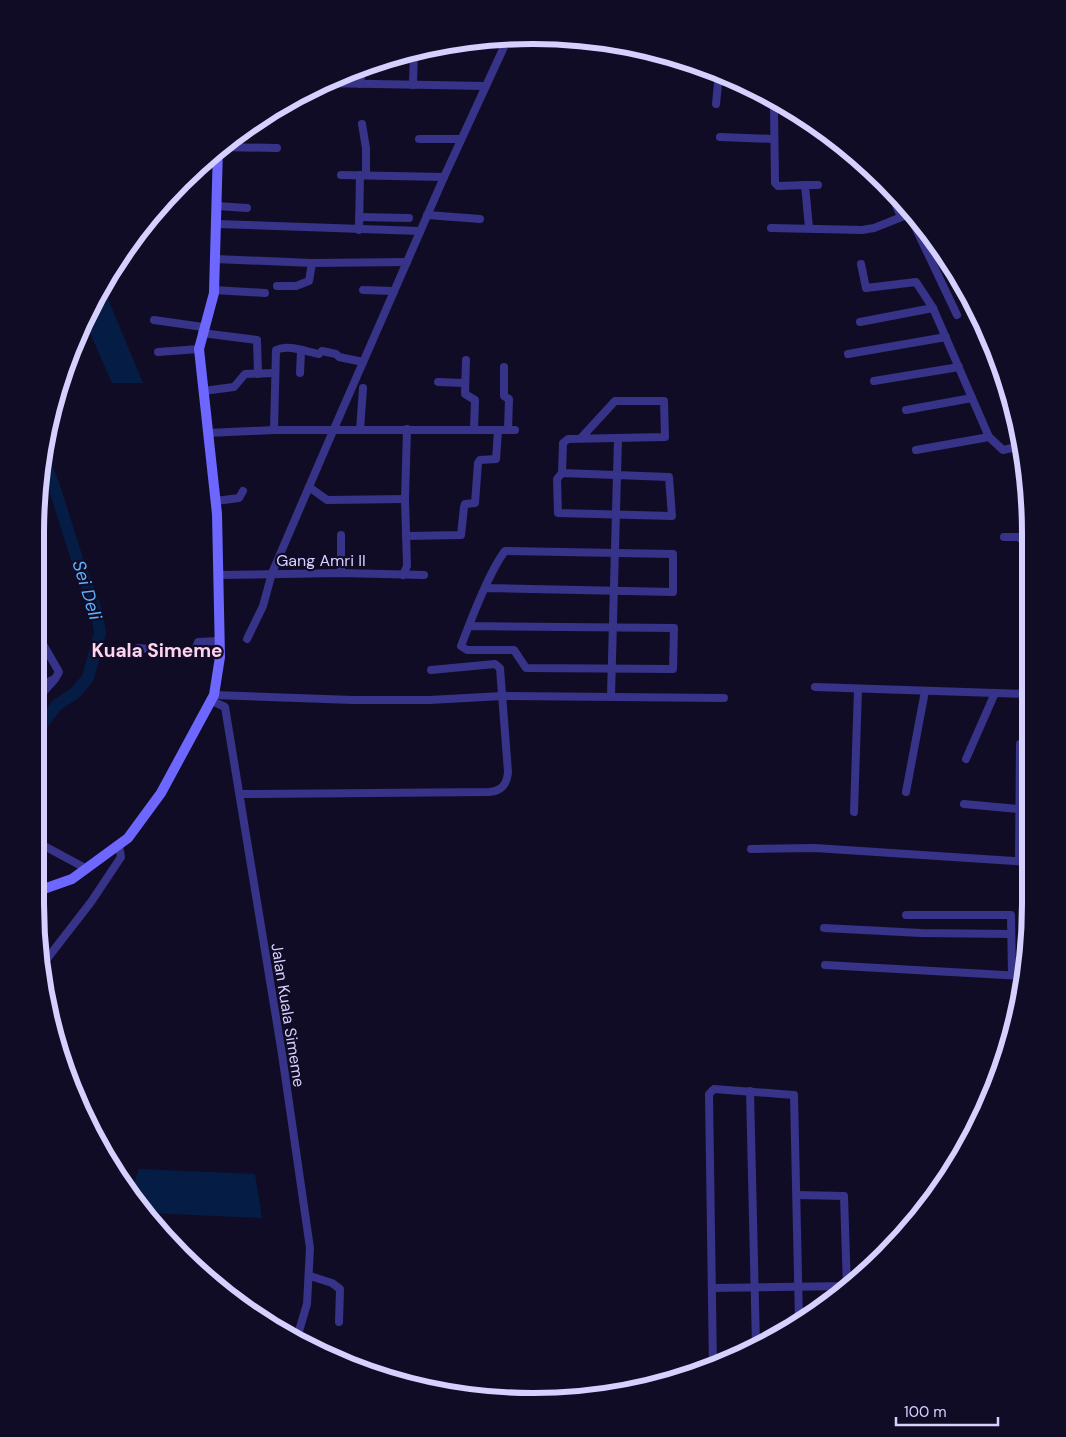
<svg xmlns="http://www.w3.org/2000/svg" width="1066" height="1437" viewBox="0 0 1066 1437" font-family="'DM Sans',sans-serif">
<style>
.water{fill:#051c45}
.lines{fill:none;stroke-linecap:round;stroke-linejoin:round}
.river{stroke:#051c45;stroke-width:12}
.minor{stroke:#373388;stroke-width:8}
.secondary{stroke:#6d67ff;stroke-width:10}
.labels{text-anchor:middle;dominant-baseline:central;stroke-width:4.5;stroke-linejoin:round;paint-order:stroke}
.street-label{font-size:16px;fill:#d6d0ff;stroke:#110c25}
.water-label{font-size:18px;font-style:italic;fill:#5eb2ff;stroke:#110c25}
.quarter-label{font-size:19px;font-weight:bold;fill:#ffd2ee;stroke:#110c25}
.rim{fill:none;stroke:#d6d0ff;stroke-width:6}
</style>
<rect width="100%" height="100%" fill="#110c25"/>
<!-- water -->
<g class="water">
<polygon points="101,287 103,287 143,383 112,383 84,319"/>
<polygon points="139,1169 255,1174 262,1218 147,1213 131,1191"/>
</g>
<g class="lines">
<!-- river -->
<polyline class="river" points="35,733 57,705 75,693 88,678 100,633 97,613 77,559 54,486 43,459"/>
<!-- minor -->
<g class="minor">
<polyline points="321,83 485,86"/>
<polyline points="360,84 362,68"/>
<polyline points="413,85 414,50"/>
<polyline points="716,104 719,73"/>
<polyline points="774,107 775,183 778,186 805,185 809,228"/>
<polyline points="362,124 366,148 366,175"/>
<polyline points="720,137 774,139"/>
<polyline points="419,139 461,139"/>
<polyline points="219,147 277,148"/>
<polyline points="341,175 444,177"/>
<polyline points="805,185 818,185"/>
<polyline points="888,187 901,217"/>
<polyline points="217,206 247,208"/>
<polyline points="909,214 957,315"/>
<polyline points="427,215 480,219"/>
<polyline points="359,217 409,218"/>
<polyline points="216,224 420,231"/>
<polyline points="771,228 862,230 874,228 912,213"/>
<polyline points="359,230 360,175"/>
<polyline points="215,259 312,263 407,262"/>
<polyline points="861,264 866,288 916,282 933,308 989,437 1003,450 1021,446"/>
<polyline points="277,286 296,286 309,281 312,263"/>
<polyline points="214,290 265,293"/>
<polyline points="363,290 394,291"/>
<polyline points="154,320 203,327"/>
<polyline points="860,322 933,308"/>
<polyline points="202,333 257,340 258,374"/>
<polyline points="158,352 199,349"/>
<polyline points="848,354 946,337"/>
<polyline points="466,360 465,394 475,400 474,430"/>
<polyline points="504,367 504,396 509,399 508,430"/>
<polyline points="300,373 301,351"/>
<polyline points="874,381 959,367"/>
<polyline points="438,382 465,383"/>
<polyline points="203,391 234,387 245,374 274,373"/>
<polyline points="906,410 972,398"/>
<path d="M274,430L276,350C288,344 307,352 319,354L322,351L336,354L339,357L363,362"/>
<polyline points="360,430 363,388"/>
<polyline points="208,433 274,430 515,430"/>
<polyline points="916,450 989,437"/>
<polyline points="562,473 557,479 558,513 672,516 669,477 562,473 563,443 568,439 665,437 664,401 615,401 581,438"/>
<polyline points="309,487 327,500 405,499"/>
<polyline points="216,501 239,498 243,491"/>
<polyline points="36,517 36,501"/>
<polyline points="406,536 461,535 464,507 465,504 475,503 478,463 480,460 496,459 498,431"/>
<polyline points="1004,537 1018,537 1027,543"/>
<polyline points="341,573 341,535"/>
<polyline points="218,575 341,573 424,575"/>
<polyline points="403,575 407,566 405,499 407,429"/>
<path d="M469,626L674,628L673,669L526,668L514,650H467L461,646C471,620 489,572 505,551L673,554V592L486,588"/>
<polyline points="247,639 263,606 272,573 333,431 444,177 509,36"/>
<polyline points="138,648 194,653 198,642 219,641"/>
<polyline points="815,687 1028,694"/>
<polyline points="36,688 52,680"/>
<polyline points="214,695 353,700 429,700 503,696 724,698"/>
<polyline points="611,696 618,438"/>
<polyline points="36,700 55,679 59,672 36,632"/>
<polyline points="212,701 225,707 282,1054 310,1248 307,1304 296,1341"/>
<polyline points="966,759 995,693"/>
<polyline points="906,792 925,691"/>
<path d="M241,794L489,792C502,791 507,784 508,772L500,668L495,664L431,670"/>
<polyline points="964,804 1018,809"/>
<polyline points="854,812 858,689"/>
<polyline points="35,841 87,869"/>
<polyline points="751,849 815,848 1029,862"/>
<polyline points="1019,861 1020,744"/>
<polyline points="906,915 1011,915 1012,975"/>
<polyline points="824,928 921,933 1011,934"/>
<polyline points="43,964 91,902 121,857 119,846"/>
<polyline points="825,965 1023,976"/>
<polyline points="750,1091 756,1346"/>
<polyline points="797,1195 844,1196 847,1288"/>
<polyline points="310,1276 332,1283 340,1289 339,1322"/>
<polyline points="713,1288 847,1286"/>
<polyline points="713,1368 709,1094 714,1089 794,1095 799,1321"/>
</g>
<!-- secondary -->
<polyline class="secondary" points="35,892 72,879 128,838 161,793 214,695 220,657 217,514 199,349 214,293 218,148"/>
</g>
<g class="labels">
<!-- street labels -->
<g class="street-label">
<text x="321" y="560">Gang Amri II</text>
<text transform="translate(288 1015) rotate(81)">Jalan Kuala Simeme</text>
</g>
<!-- water labels -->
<g class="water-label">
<text transform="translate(87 590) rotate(73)">Sei Deli</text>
</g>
<!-- quarter labels -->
<g class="quarter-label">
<text x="157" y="650">Kuala Simeme</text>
</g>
</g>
<!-- crop -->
<path d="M0 0H1066V1437H0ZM533 44H533A489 489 0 0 1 1022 533V904A489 489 0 0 1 533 1393H533A489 489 0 0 1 44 904V533A489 489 0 0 1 533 44Z" fill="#110c25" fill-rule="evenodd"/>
<path class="rim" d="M533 44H533A489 489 0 0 1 1022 533V904A489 489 0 0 1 533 1393H533A489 489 0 0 1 44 904V533A489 489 0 0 1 533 44Z"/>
<!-- scale -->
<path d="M896 1417v8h102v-8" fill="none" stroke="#d6d0ff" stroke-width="2.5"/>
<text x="904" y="1417" font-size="15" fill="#d6d0ff" stroke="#110c25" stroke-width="4" paint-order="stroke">100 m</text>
</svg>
